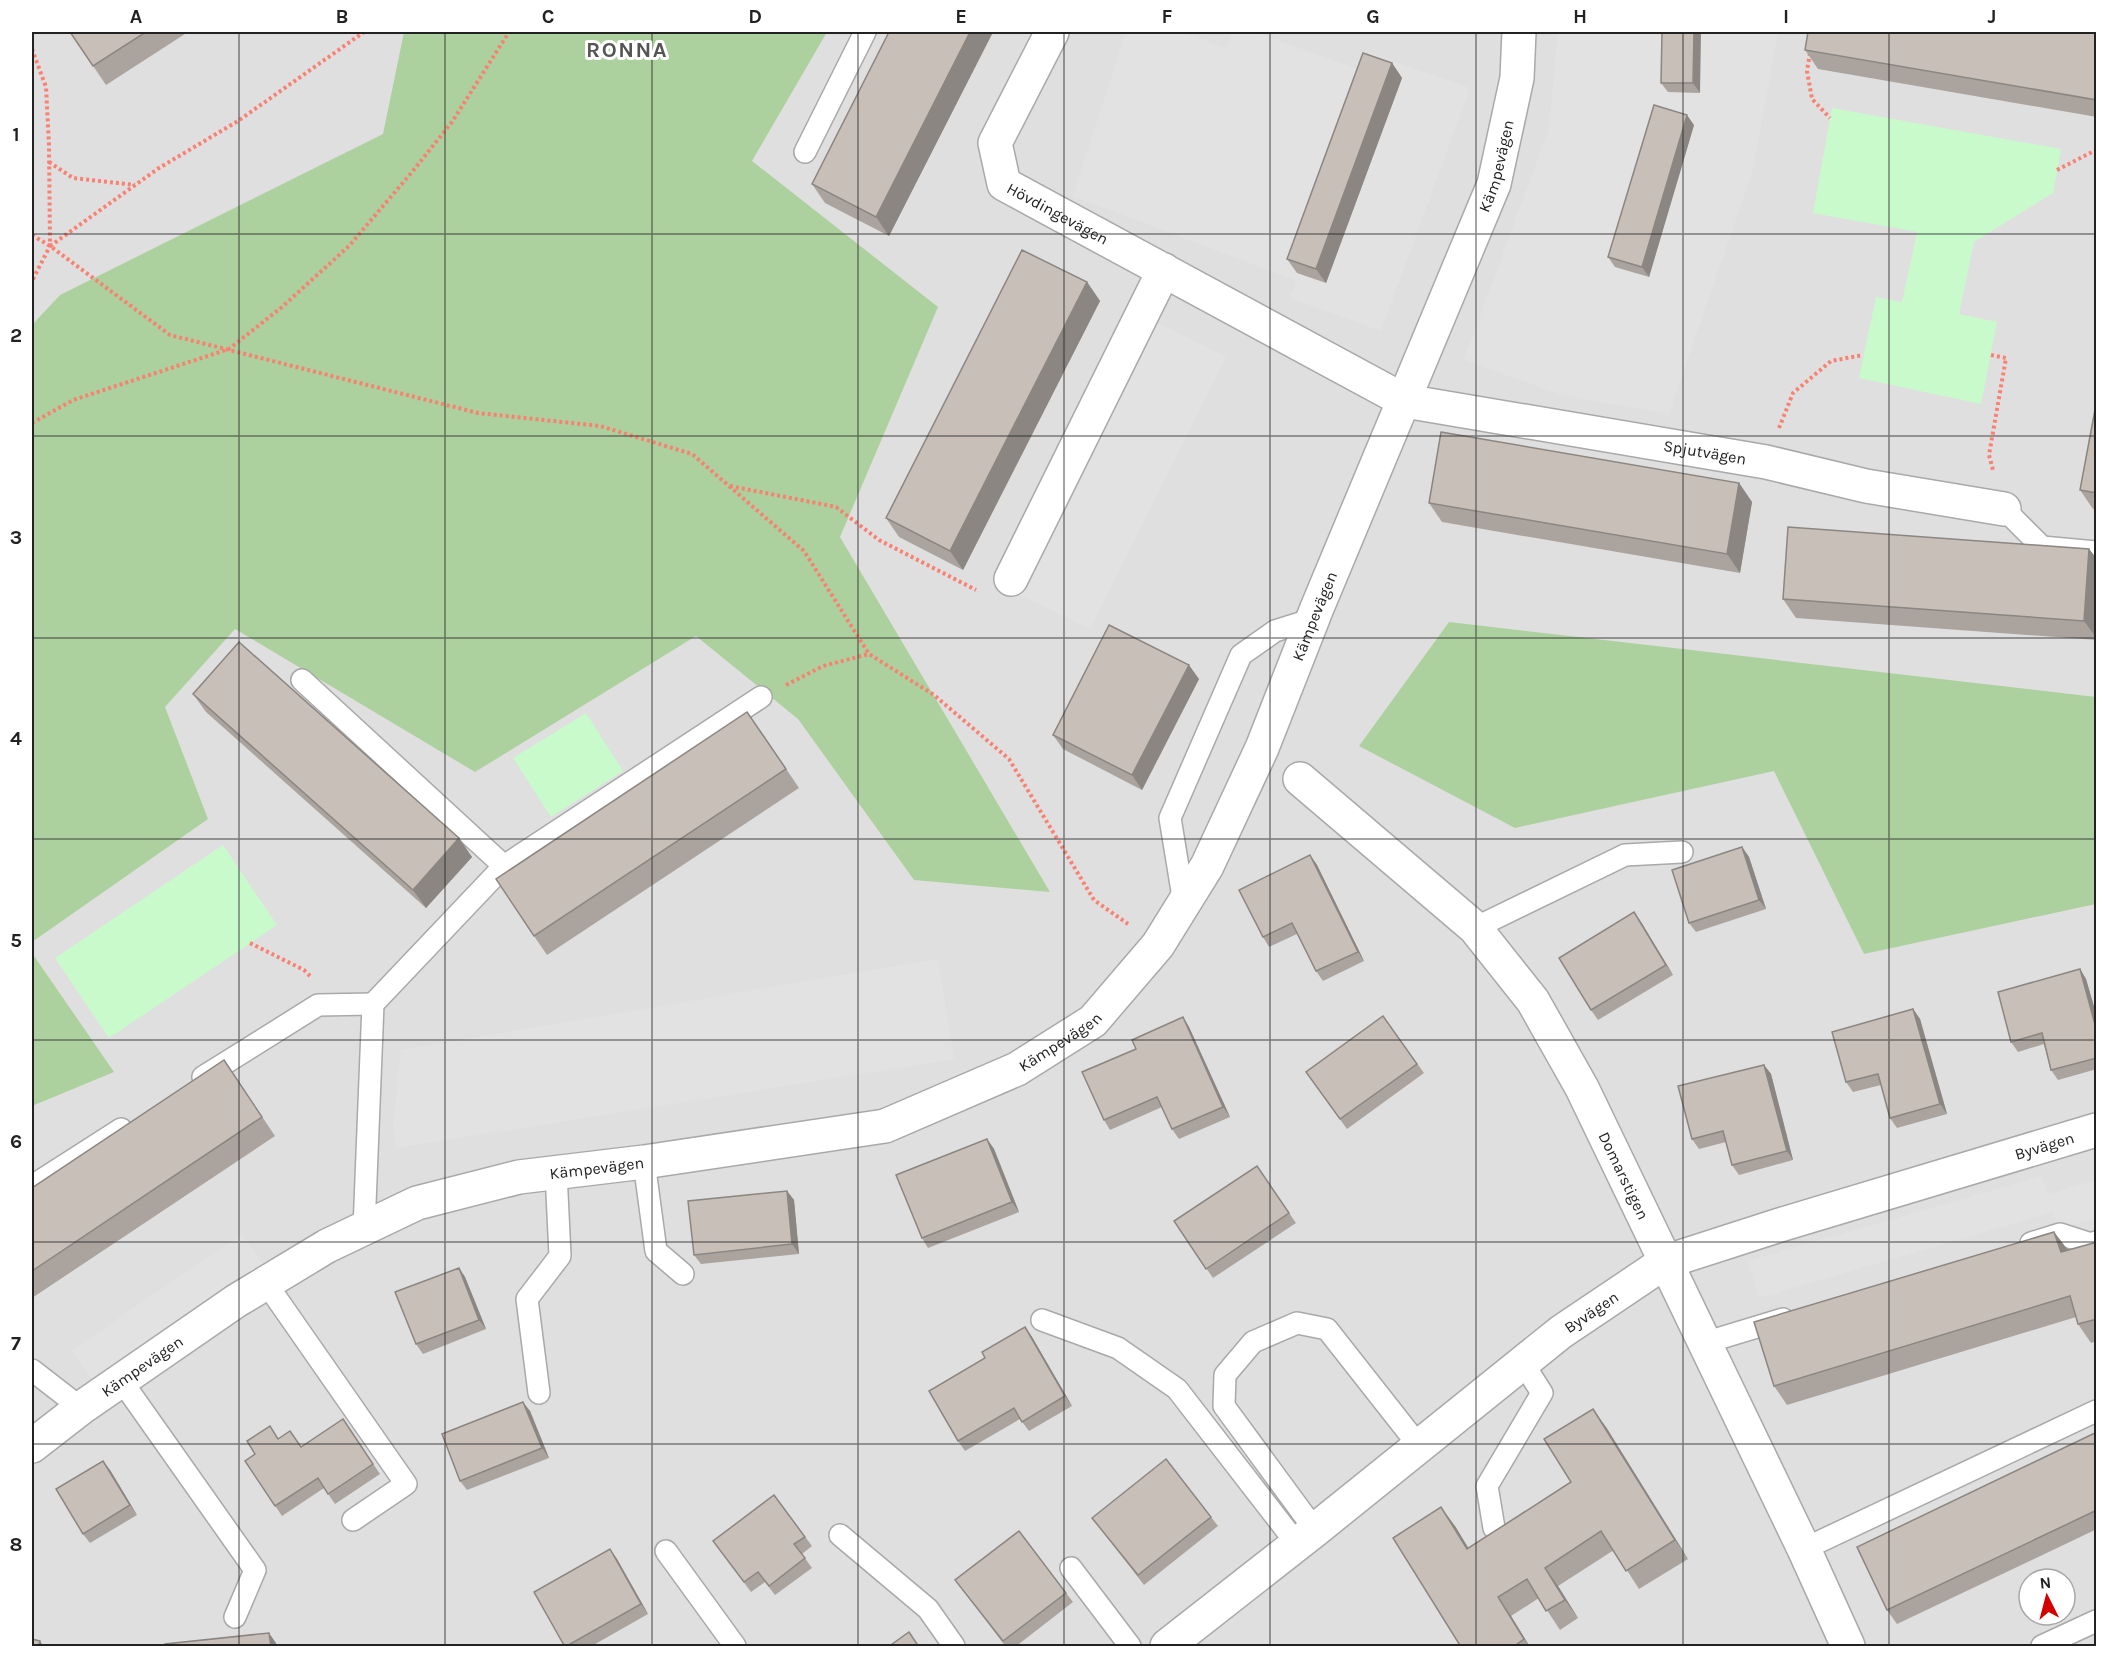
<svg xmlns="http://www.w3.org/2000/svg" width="2128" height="1678" viewBox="0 0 2128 1678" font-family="Karla,sans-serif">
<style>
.residential{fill:#e0dfdf;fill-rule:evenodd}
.forest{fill:#add19e}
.park{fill:#c8facc}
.parking{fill:#e2e2e2}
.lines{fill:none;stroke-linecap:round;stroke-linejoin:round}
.lane-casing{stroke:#a9a9a9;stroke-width:24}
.street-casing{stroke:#a9a9a9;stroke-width:36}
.path{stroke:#fa8072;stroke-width:4;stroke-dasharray:3 3;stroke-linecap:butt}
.lane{stroke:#fff;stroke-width:21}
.street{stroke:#fff;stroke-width:33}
.wall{fill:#aba49e}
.shaded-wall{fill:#8b8681}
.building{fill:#c7bfb8;stroke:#8b8681;stroke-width:1.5}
.grid{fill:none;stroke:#222;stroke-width:1.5;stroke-opacity:0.55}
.labels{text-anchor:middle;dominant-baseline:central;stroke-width:6;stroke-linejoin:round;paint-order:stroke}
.street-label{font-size:16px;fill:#222;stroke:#fff}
.district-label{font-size:22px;font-weight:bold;letter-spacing:1.5px;fill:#555;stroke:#fff}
.neatline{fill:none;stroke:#222;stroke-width:2}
.grid-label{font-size:20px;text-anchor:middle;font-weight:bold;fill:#222}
</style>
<rect width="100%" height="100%" fill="#f2efe9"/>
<!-- residential -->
<path class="residential" d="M32,32H2096V1646H32ZM2029,1579H2065V1615H2029Z"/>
<!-- forest -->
<g class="forest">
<polygon points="404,32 827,32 752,161 938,307 840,537 1050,892 914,880 798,719 696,636 475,772 235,629 165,707 208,819 32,942 32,325 60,295 383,134"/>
<polygon points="1449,622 2096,697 2096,904 1864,954 1774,771 1515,828 1359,746"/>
<polygon points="32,953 114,1072 32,1106"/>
</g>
<!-- park -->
<g class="park">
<polygon points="1832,108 2061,149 2053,193 1974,242 1959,314 1997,322 1981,404 1859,378 1876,297 1902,302 1917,232 1813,213"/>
<polygon points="586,713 623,771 551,817 513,758"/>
<polygon points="223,845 277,925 109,1038 55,958"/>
</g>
<!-- parking -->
<g class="parking">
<polygon points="1126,32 1181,32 1226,48 1232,32 1254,32 1367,72 1373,54 1470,88 1381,331 1290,298 1297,281 1073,196"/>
<polygon points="1558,32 1778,32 1753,170 1669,414 1562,395 1464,360 1549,128"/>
<polygon points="1156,322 1226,357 1090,629 1020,595"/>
<polygon points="938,959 954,1059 396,1148 393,1127 401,1050"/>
<polygon points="2042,1176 2048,1194 2096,1180 2096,1218 2058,1229 2053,1212 1759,1298 1748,1261"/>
<polygon points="242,1234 264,1266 94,1382 72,1350"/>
</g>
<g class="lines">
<defs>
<g id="lane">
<polyline points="805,152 865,32"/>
<polyline points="2004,509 2042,547 2096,552"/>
<polyline points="302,680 504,866"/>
<polyline points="1184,903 1170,818 1241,655 1275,631 1313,619"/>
<polyline points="1475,928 1625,855 1682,852"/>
<polyline points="203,1077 318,1005 373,1004"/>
<polyline points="644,1162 656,1251 683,1274"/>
<polyline points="32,1186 121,1129"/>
<polyline points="364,1229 373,1004 504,866 761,697"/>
<polyline points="2031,1243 2060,1234 2091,1244 2096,1242"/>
<polyline points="266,1283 406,1484 353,1520"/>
<polyline points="1042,1320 1118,1348 1177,1389 1297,1544"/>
<polyline points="1704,1343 1783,1319"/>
<polyline points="32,1370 81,1408"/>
<polyline points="121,1380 255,1570 235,1617"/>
<polyline points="539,1393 527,1299 560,1256 556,1172"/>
<polyline points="1494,1528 1487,1486 1542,1393 1523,1363"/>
<polyline points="1315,1530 1224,1406 1225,1375 1253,1342 1297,1323 1327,1329 1419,1446"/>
<polyline points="840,1535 928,1609 954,1646"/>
<polyline points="1804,1549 2096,1411"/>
<polyline points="666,1551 735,1646"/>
<polyline points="1071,1568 1130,1646"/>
<polyline points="2042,1646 2096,1621"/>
</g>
<g id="street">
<path id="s1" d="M1052,32L995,143L1004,184L1405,401L1766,462L1866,486L2004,509"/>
<polyline points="1011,579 1164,270"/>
<path id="s2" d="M1300,779L1475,928L1533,1001L1582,1088L1804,1549L1848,1646"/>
<path id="s3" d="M32,1446L81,1408L236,1301L327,1246L417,1203L519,1177L644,1162L885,1126L1017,1069L1093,1021L1158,945L1207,866L1262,748L1317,608L1494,184L1517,78L1519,32"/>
<path id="s4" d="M1167,1646L1315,1530L1561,1332L1665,1262L1783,1224L2096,1130"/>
</g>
</defs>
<!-- lane casing -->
<use href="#lane" class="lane-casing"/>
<!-- street casing -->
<use href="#street" class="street-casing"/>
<!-- path -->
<g class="path">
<polyline points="32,49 46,87 49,145 50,246 32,281"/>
<polyline points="1810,53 1807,71 1812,99 1830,118"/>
<polyline points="49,162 73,178 135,185"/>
<polyline points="2057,170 2096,150"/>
<polyline points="32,235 50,246 170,335 478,413 600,426 692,454 804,551 869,654 934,695 1009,759 1094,900 1128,924"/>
<polyline points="50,246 159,168 238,121 364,32"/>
<polyline points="1991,355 2006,358 1989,455 1993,470"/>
<polyline points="32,423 73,400 229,349 282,307 349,246 412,172 452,122 509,32"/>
<polyline points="1779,428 1793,393 1831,361 1863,355"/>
<polyline points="730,486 836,507 879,540 976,590"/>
<polyline points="786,685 823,666 869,654"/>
<polyline points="250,943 304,970 310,976"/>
</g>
<!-- lane -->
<use href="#lane" class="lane"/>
<!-- street -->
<use href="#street" class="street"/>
</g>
<!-- wall -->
<g class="wall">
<polygon points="70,32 188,32 106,85"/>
<polygon points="889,32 993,32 889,236 825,203 812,184"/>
<polygon points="1662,32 1700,93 1668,92 1661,83"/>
<polygon points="2097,32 2097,117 1818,69 1805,50"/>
<polygon points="1392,63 1402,78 1326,283 1297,273 1287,259"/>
<polygon points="1694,125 1649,277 1615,267 1608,257"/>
<polygon points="1087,282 1100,301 963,570 899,537 886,518"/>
<polygon points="2097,399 2097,510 2093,509 2080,490"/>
<polygon points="1739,483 1752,502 1740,573 1442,522 1429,503"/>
<polygon points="2089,549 2097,559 2097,640 1796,618 1783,599"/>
<polygon points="1199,679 1142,790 1063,749 1053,735"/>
<polygon points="193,694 459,838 472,857 426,908 206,712"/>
<polygon points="760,730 799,788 547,955 534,936"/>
<polygon points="1742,847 1749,857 1766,909 1696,932 1689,923"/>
<polygon points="1310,855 1317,865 1364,961 1323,981 1316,971 1297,934 1269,947 1263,937"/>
<polygon points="1641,922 1673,975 1598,1020 1591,1010"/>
<polygon points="2080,969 2086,979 2097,1017 2097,1069 2058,1080 2051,1070 2044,1044 2018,1052 2011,1042"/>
<polygon points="1913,1009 1920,1019 1947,1114 1897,1128 1890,1118 1881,1085 1853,1092 1846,1082"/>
<polygon points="1383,1016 1424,1073 1347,1129 1306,1072"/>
<polygon points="1183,1017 1189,1027 1230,1117 1179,1139 1172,1129 1162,1107 1110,1130 1104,1120 1136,1049"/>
<polygon points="1764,1065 1771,1074 1793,1160 1739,1175 1732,1165 1726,1142 1699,1149 1692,1139"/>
<polygon points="237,1079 275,1136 32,1298 32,1188"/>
<polygon points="987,1139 994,1149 1019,1212 928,1248 922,1238"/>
<polygon points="1257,1166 1296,1223 1213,1278 1174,1221"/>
<polygon points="787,1191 794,1200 799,1254 701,1264 694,1255"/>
<polygon points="2054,1232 2067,1250 2097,1242 2097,1341 2091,1343 2078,1324 2076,1317 1787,1405 1774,1386"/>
<polygon points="459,1268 465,1277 486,1329 423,1354 416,1344"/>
<polygon points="1025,1327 1032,1337 1072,1406 1029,1431 1020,1419 965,1451 958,1441 985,1358"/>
<polygon points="530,1411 549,1458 467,1490 460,1481"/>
<polygon points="343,1419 380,1474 335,1504 324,1488 282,1516 245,1461 279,1439 301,1447"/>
<polygon points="1606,1427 1688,1559 1639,1589 1614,1550 1558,1586 1578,1618 1560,1630 1539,1598 1511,1616 1530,1647 1461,1647 1455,1526 1468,1548 1571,1482"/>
<polygon points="2097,1432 2097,1529 1897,1624 1887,1610"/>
<polygon points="110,1470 137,1515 90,1543 83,1534"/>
<polygon points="774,1495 812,1546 802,1554 812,1568 775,1595 765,1582 751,1592 713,1541"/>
<polygon points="1211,1517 1218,1526 1144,1585 1092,1518"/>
<polygon points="610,1549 617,1559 648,1614 590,1647 565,1647"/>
<polygon points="955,1580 1066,1593 1073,1602 1015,1647 1006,1647"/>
</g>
<!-- shaded-wall -->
<g class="shaded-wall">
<polygon points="970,32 993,32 889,236 876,217"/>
<polygon points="1694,32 1701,32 1700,93 1693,83"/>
<polygon points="1392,63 1402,78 1326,283 1316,269"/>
<polygon points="1687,115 1694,125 1649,277 1642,267"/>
<polygon points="1087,282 1100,301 963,570 950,551"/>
<polygon points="1739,483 1752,502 1740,573 1727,554"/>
<polygon points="2089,549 2097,559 2097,639 2084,621"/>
<polygon points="1189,665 1199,679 1142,790 1132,775"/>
<polygon points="459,838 472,857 426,908 413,890"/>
<polygon points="1742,847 1749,857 1766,909 1759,900"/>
<polygon points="1310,855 1317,865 1364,961 1358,952"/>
<polygon points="1634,912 1641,922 1673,975 1666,965"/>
<polygon points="2080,969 2086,979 2097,1017 2097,1032"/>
<polygon points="1913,1009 1920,1019 1947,1114 1940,1104"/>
<polygon points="1183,1017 1189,1027 1230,1117 1223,1107"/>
<polygon points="1764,1065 1771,1074 1793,1160 1787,1151"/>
<polygon points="987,1139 994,1149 1019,1212 1012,1202"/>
<polygon points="787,1191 794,1200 799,1254 792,1244"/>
<polygon points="2054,1232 2068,1250 2061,1252"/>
<polygon points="459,1268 465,1277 486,1329 479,1320"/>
<polygon points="1025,1327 1032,1337 1072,1406 1065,1396"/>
<polygon points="523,1402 530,1411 549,1458 542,1448"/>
<polygon points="1593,1409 1606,1427 1688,1559 1675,1540"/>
<polygon points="103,1461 110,1470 137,1515 130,1505"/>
<polygon points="1441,1507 1455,1526 1480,1567 1467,1549"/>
<polygon points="610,1549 617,1559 648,1614 641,1604"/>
<polygon points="1545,1568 1558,1586 1578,1618 1565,1600"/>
<polygon points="1498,1597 1511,1616 1530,1647 1524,1639"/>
<polygon points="269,1633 276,1643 277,1647 271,1647"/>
<polygon points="40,1641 44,1647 38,1647"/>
</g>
<!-- building -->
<g class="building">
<polygon points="70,32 146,32 93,66"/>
<polygon points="889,32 970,32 876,217 812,184"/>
<polygon points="1662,32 1694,32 1693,83 1661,83"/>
<polygon points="1808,32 2097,32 2097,100 1805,50"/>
<polygon points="1363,53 1392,63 1316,269 1287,259"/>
<polygon points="1654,105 1687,115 1642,267 1608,257"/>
<polygon points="1022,250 1087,282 950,551 886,518"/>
<polygon points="2097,399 2097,493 2080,490"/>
<polygon points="1441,432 1739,483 1727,554 1429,503"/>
<polygon points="1788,527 2089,549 2084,621 1783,599"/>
<polygon points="1109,625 1189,665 1132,775 1053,735"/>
<polygon points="239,642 459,838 413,890 193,694"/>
<polygon points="747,712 786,769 534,936 496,879"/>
<polygon points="1742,847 1759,900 1689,923 1672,870"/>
<polygon points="1310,855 1358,952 1316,971 1292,923 1263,937 1239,890"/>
<polygon points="1634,912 1666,965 1591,1010 1559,958"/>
<polygon points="2080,969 2097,1032 2097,1058 2051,1070 2042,1033 2011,1042 1998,992"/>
<polygon points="1913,1009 1940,1104 1890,1118 1878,1074 1846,1082 1832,1032"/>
<polygon points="1383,1016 1417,1064 1340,1119 1306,1072"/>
<polygon points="1183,1017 1223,1107 1172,1129 1157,1097 1104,1120 1082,1072 1136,1049 1132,1040"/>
<polygon points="224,1060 262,1117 32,1271 32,1188"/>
<polygon points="1764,1065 1787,1151 1732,1165 1723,1131 1692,1139 1678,1086"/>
<polygon points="987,1139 1012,1202 922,1238 896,1175"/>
<polygon points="1257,1166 1289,1213 1206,1269 1174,1221"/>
<polygon points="787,1191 792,1244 694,1255 688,1201"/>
<polygon points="2054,1232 2061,1252 2097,1242 2097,1319 2078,1324 2070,1296 1774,1386 1754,1322"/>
<polygon points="459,1268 479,1320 416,1344 395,1292"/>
<polygon points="1025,1327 1065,1396 1022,1422 1014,1408 958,1441 929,1391 985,1358 982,1352"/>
<polygon points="523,1402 542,1448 460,1481 442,1434"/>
<polygon points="1593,1409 1675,1540 1626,1571 1601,1531 1545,1568 1565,1600 1546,1611 1527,1579 1498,1597 1524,1639 1513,1647 1461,1647 1393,1538 1441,1507 1467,1549 1571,1482 1544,1439"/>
<polygon points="343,1419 373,1464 328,1494 318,1478 275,1506 245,1461 255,1454 247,1441 270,1426 278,1439 290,1431 301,1447"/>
<polygon points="2097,1432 2097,1510 1887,1610 1857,1547"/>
<polygon points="1166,1459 1211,1517 1138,1575 1092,1518"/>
<polygon points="103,1461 130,1505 83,1534 56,1489"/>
<polygon points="774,1495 805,1537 794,1544 805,1558 769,1586 758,1572 744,1582 713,1541"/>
<polygon points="1019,1531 1066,1593 1003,1641 955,1580"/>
<polygon points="610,1549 641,1604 565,1647 534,1592"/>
<polygon points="909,1632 919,1647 888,1647"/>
<polygon points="269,1633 271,1647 165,1647 165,1644"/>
<polygon points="32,1639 40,1641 38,1647 32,1647"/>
</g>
<!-- grid -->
<path class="grid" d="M239,32V1646M445,32V1646M652,32V1646M858,32V1646M1064,32V1646M1270,32V1646M1476,32V1646M1683,32V1646M1889,32V1646M32,234H2096M32,436H2096M32,638H2096M32,839H2096M32,1040H2096M32,1242H2096M32,1444H2096"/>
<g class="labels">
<!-- street labels -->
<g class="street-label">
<text stroke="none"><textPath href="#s3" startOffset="2116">Kämpevägen</textPath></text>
<text stroke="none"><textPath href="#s1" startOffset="228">Hövdingevägen</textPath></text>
<text stroke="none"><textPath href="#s1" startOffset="927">Spjutvägen</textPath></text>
<text stroke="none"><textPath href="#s3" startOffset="1630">Kämpevägen</textPath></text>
<text stroke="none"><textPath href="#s3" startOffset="1126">Kämpevägen</textPath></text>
<text stroke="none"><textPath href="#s4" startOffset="1026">Byvägen</textPath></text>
<text stroke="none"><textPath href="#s3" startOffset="640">Kämpevägen</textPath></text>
<text stroke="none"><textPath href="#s2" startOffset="520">Domarstigen</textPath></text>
<text stroke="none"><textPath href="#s4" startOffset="540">Byvägen</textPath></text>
<text stroke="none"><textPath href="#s3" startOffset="136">Kämpevägen</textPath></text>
</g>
<!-- district labels -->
<g class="district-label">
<text x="627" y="50">RONNA</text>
</g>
</g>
<!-- border -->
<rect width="2128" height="1678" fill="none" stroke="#ffffff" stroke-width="66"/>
<!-- north arrow -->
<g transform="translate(2047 1597) rotate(354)"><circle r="28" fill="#ffffff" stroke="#a7a7a7" stroke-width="1.5"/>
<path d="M0-4.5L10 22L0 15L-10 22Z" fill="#d40000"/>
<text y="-9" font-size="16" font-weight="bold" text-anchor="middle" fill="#222222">N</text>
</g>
<rect x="33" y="33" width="2062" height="1612" class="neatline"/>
<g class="grid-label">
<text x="136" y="23">A</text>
<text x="342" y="23">B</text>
<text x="548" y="23">C</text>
<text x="755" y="23">D</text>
<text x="961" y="23">E</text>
<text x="1167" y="23">F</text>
<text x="1373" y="23">G</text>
<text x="1580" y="23">H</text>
<text x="1786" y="23">I</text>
<text x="1992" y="23">J</text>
<text x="16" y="141">1</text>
<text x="16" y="342">2</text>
<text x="16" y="544">3</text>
<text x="16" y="745">4</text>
<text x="16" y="947">5</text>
<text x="16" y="1148">6</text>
<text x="16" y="1350">7</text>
<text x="16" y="1551">8</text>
</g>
</svg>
